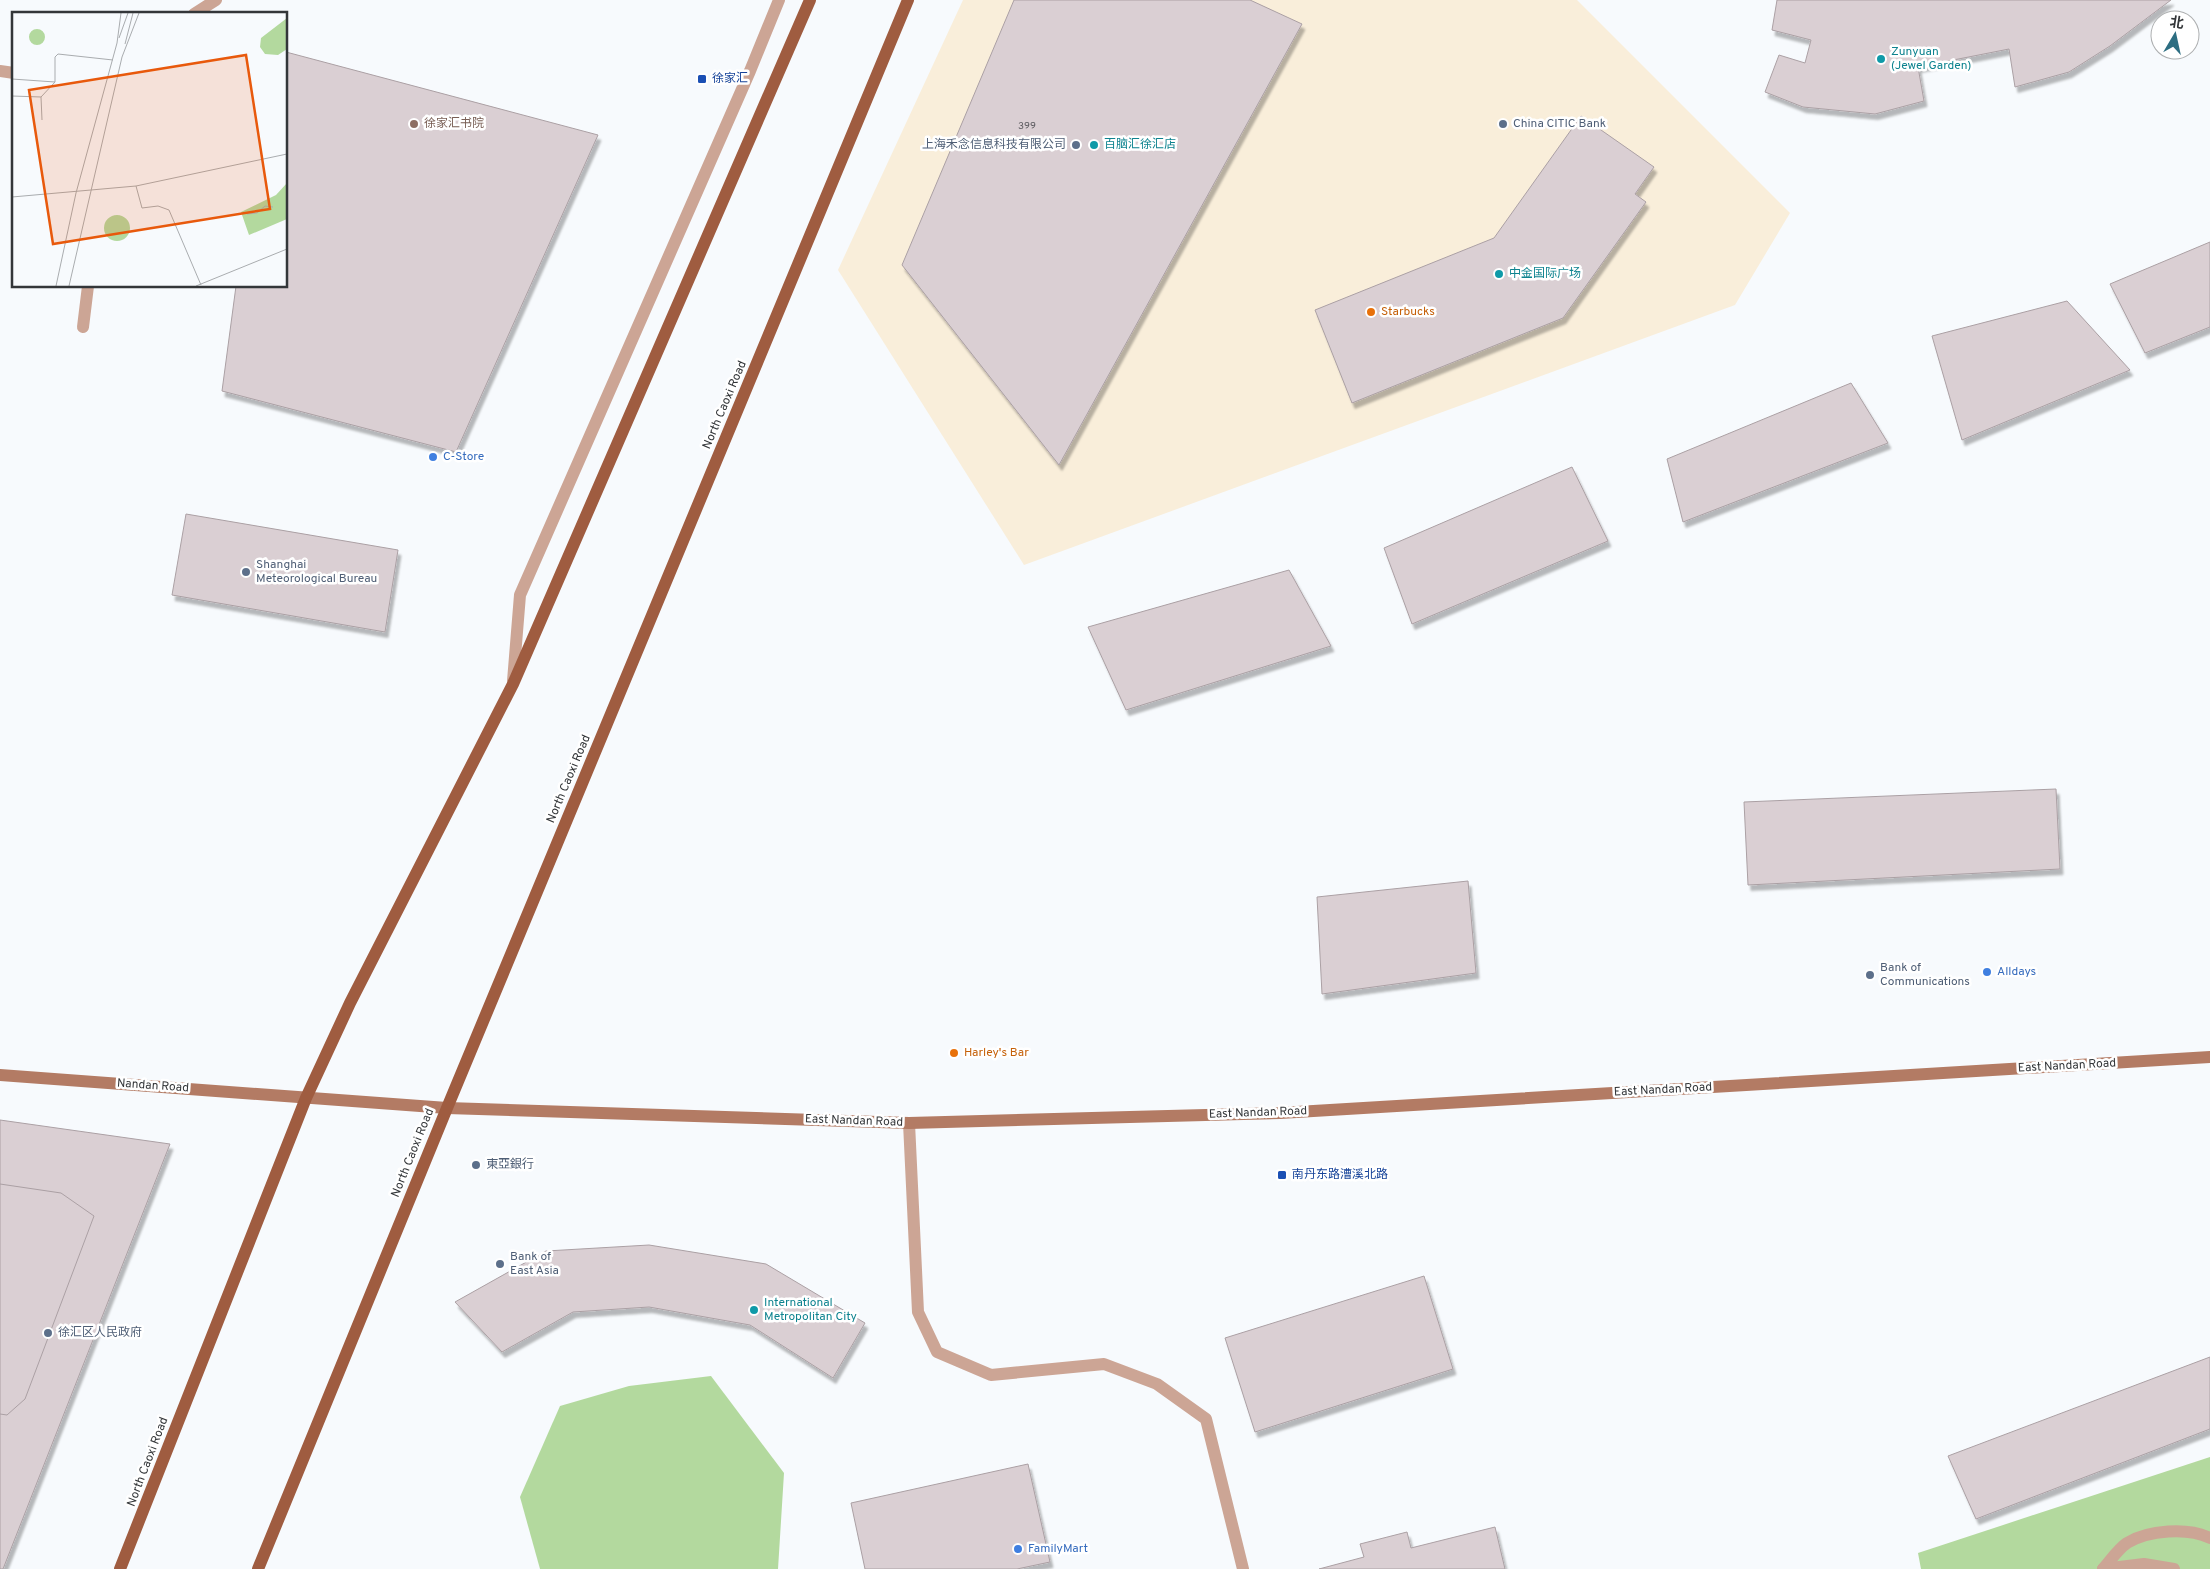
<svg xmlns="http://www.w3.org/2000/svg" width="2210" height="1569" viewBox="0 0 2210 1569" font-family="Overpass,'Noto Sans SC',sans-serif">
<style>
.commercial{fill:#f9eeda}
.green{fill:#b3d99e}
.building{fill:#dacfd3;stroke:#aba0a4;filter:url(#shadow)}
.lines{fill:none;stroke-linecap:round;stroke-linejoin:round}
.lane{stroke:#cca595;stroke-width:12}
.street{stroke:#cca595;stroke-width:12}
.secondary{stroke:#b37b64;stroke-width:12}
.primary{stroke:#9f5c40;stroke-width:12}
.culture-dot{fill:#0f9aa8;stroke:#fff;stroke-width:2}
.transit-dot{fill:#1a4fb4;stroke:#fff;stroke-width:2}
.education-dot{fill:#8d6e63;stroke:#fff;stroke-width:2}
.service-dot{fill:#5c6f8a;stroke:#fff;stroke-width:2}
.food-dot{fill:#e8710a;stroke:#fff;stroke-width:2}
.shop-dot{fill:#3f7fe0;stroke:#fff;stroke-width:2}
.labels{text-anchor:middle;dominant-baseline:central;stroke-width:5;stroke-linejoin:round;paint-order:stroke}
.number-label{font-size:10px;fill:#5d5c60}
.culture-label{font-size:12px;fill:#0d838f;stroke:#fff;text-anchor:start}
.transit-label{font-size:12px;fill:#164399;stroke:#fff;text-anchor:start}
.education-label{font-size:12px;fill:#785e54;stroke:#fff;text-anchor:start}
.service-label{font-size:12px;fill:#4e5e75;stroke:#fff;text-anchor:start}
.food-label{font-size:12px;fill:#c56008;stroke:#fff;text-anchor:start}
.street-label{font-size:12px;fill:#333639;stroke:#fff}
.shop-label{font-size:12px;fill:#366cbe;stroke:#fff;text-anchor:start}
.inset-road{fill:none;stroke:#a9acaf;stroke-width:1}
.view{fill:#e8590c;fill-opacity:0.15;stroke:#e8590c;stroke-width:2.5}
.inset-edge{fill:none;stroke:#333639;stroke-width:2.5}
</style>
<defs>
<filter id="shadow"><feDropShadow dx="3" dy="5.5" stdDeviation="1" flood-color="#0004"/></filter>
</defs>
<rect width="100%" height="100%" fill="#f7fafd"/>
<!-- commercial -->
<polygon class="commercial" points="963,0 1577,0 1790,213 1735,305 1024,565 838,270"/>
<!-- green -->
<g class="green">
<polygon points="711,1376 784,1473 778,1569 540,1569 520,1497 560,1406 629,1386"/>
<polygon points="2210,1457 2210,1569 1921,1569 1918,1553"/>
</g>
<!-- building -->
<g class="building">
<polygon points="1014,0 1250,0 1302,24 1059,465 902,265"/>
<polygon points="1777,0 2171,0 2110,46 2069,72 2015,87 2009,49 1918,67 1924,101 1875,114 1803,107 1765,92 1779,55 1805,63 1811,40 1772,30"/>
<polygon points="286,52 598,135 456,452 222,391 236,286 286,286"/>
<polygon points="1581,116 1654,167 1635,194 1646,202 1563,318 1352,403 1315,310 1494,238"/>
<polygon points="2210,242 2210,327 2145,353 2110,284"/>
<polygon points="2067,301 2130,370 1962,440 1932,336"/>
<polygon points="1851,383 1888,443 1683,522 1667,459"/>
<polygon points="1572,467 1608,541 1412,624 1384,548"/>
<polygon points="186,514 398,550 385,632 172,595"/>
<polygon points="1289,570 1331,646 1126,710 1088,627"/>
<polygon points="2056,789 2060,869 1748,885 1744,802"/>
<polygon points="1468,881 1476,973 1322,994 1317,897"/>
<polygon points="0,1120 170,1144 3,1569 0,1569"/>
<polygon points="0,1184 61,1193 94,1216 25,1399 7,1415 0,1414"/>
<polygon points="649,1245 766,1264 865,1323 833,1378 750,1325 649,1307 573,1312 502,1352 455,1302 546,1251"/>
<polygon points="1424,1276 1453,1369 1255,1432 1225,1338"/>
<polygon points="2210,1357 2210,1429 1976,1519 1948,1456"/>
<polygon points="1028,1464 1050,1562 1017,1569 865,1569 851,1503"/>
<polygon points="1495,1527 1505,1569 1319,1569 1364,1557 1360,1544 1407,1532 1411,1548"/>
</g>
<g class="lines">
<!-- lane -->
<g class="lane">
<polyline points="194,14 216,0"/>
<polyline points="0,71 14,73"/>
<polyline points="83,327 88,286"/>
<polyline points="513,681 520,595 750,71 779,0"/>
<polyline points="909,1123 918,1312 937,1352 991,1375 1104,1364 1157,1384 1206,1419 1243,1569"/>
</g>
<!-- street -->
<g class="street">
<path d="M2103,1569C2110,1561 2118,1549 2127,1543C2148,1530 2188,1527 2210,1538"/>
<polyline points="2103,1569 2144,1564 2174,1569"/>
</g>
<!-- secondary -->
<polyline class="secondary" points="0,1075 447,1108 909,1123 1280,1113 2210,1057"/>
<!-- primary -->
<g class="primary">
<polyline points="120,1569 306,1098 350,1003 513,684 810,0"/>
<polyline points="258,1569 447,1108 908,0"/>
</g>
</g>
<!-- markers -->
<g class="culture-dot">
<circle cx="1881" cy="59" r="5"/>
<circle cx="1094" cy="145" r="5"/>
<circle cx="1499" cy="274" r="5"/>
<circle cx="754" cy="1310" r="5"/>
</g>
<g class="transit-dot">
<rect x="697" y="74" width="10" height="10" rx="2.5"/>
<rect x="1277" y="1170" width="10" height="10" rx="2.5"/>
</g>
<circle class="education-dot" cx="414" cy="124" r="5"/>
<g class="service-dot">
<circle cx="1503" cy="124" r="5"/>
<circle cx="1076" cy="145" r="5"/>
<circle cx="246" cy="572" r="5"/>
<circle cx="1870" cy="975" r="5"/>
<circle cx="476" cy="1165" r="5"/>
<circle cx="500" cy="1264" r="5"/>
<circle cx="48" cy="1333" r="5"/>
</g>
<g class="food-dot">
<circle cx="1371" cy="312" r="5"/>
<circle cx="954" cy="1053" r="5"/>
</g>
<g class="shop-dot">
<circle cx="433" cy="457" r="5"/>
<circle cx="1987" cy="972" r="5"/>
<circle cx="1018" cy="1549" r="5"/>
</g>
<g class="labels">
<!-- number labels -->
<g class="number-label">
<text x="1027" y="126">399</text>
</g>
<!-- culture labels -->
<g class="culture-label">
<text x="1891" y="52">Zunyuan<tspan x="1891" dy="14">(Jewel Garden)</tspan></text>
<text x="1104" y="145">百脑汇徐汇店</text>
<text x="1509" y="274">中金国际广场</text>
<text x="764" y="1303">International<tspan x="764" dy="14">Metropolitan City</tspan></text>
</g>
<!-- transit labels -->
<g class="transit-label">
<text x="712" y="79">徐家汇</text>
<text x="1292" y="1175">南丹东路漕溪北路</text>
</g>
<!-- education labels -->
<g class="education-label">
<text x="424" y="124">徐家汇书院</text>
</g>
<!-- service labels -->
<g class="service-label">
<text x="1513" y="124">China CITIC Bank</text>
<text x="1066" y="145" text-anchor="end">上海禾念信息科技有限公司</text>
<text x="256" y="565">Shanghai<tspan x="256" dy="14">Meteorological Bureau</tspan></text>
<text x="1880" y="968">Bank of<tspan x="1880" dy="14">Communications</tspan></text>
<text x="486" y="1165">東亞銀行</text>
<text x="510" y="1257">Bank of<tspan x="510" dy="14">East Asia</tspan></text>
<text x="58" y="1333">徐汇区人民政府</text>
</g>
<!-- food labels -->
<g class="food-label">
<text x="1381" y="312">Starbucks</text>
<text x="964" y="1053">Harley's Bar</text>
</g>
<!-- street labels -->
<g class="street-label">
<text transform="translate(725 405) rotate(-67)">North Caoxi Road</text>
<text transform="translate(569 779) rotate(-67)">North Caoxi Road</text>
<text transform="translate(2067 1066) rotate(-3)">East Nandan Road</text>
<text transform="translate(153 1086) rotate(4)">Nandan Road</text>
<text transform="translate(1663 1090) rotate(-3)">East Nandan Road</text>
<text transform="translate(1258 1113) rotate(-2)">East Nandan Road</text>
<text transform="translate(854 1121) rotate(2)">East Nandan Road</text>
<text transform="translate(413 1153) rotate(-68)">North Caoxi Road</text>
<text transform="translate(148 1462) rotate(-69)">North Caoxi Road</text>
</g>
<!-- shop labels -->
<g class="shop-label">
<text x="443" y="457">C-Store</text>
<text x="1997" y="972">Alldays</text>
<text x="1028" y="1549">FamilyMart</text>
</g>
</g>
<!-- overview -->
<g transform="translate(12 12)">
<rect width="275" height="275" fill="#f7fafd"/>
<path d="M275,6V37L266,43L253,42L248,35L249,26ZM17 25a8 8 0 1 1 16 0a8 8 0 1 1-16 0ZM275,171V207L237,223L229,200L264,183ZM92 216a13 13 0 1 1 26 0a13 13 0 1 1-26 0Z" fill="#b3d99e"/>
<path class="inset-road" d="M107,26L116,1M113,32L121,1M0,67L43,70M43,70V45L46,42L101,48M0,84L29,85M30,108L29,85L43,70M124,174L130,196L146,194L157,198L189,273M0,185L124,174L275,142M235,202L245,201L253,194L261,195M44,274L64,181L105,31L109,1M57,274L110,45L127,1M184,274L275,237"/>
<path class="view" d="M234,43L258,197L41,232L17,78Z"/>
<rect width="275" height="275" class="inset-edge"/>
</g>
<!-- north arrow -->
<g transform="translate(2175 35) rotate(9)"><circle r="24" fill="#ffffff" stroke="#adafb0"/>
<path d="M0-4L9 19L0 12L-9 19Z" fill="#2d6e82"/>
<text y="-8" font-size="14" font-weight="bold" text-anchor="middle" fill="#333639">北</text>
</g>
</svg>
